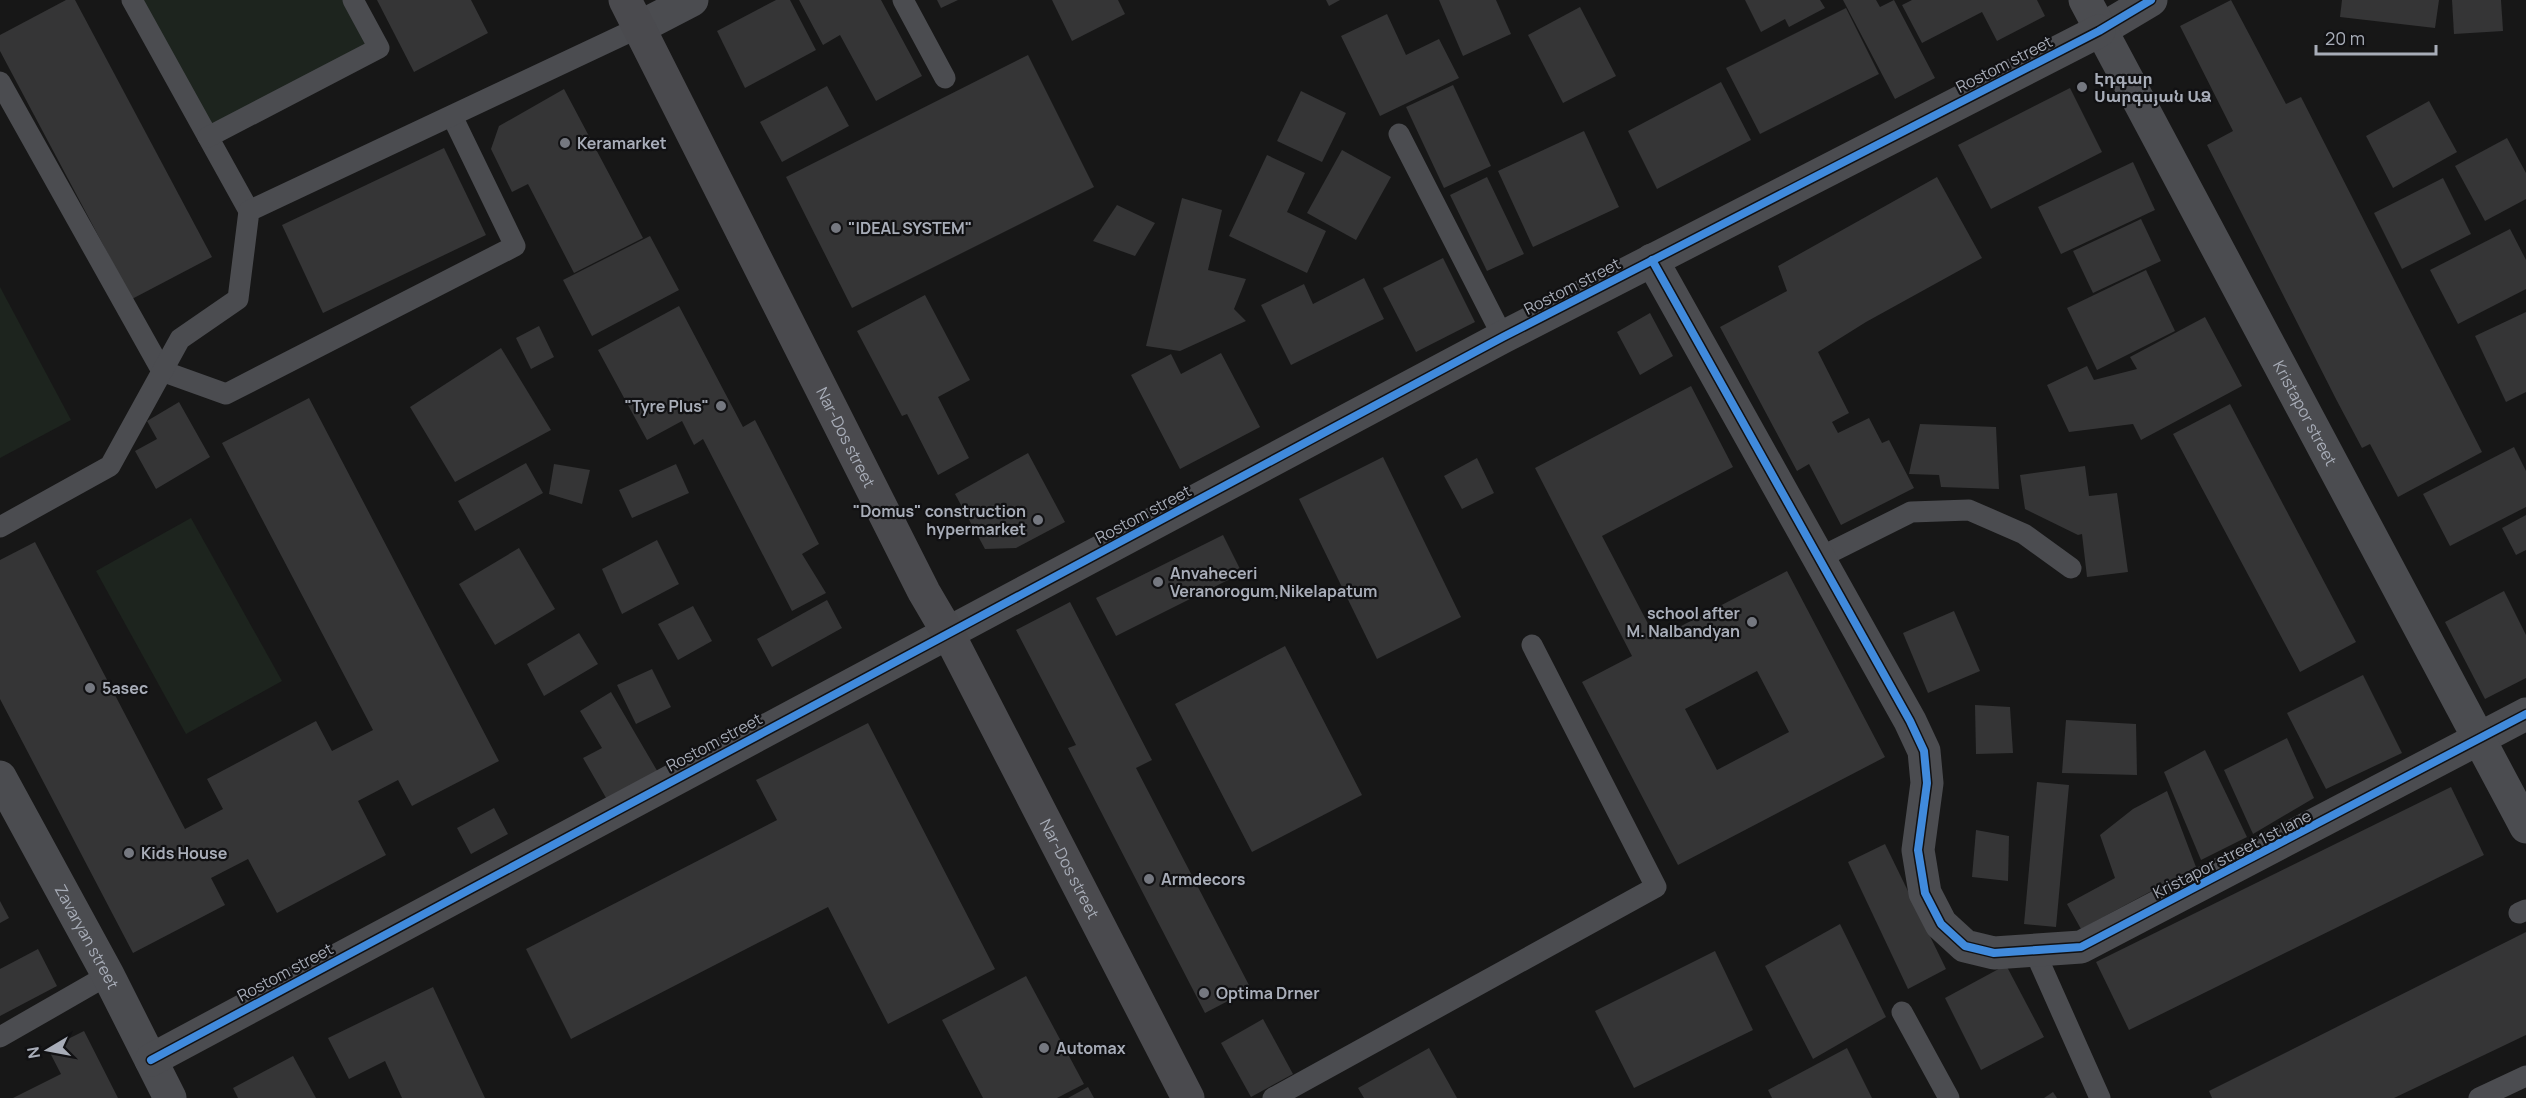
<svg xmlns="http://www.w3.org/2000/svg" width="2526" height="1098" viewBox="0 0 2526 1098" font-family="Manrope,'Noto Sans Armenian',sans-serif">
<style>
.green{fill:#1d241e}
.building{fill:#353536;fill-rule:evenodd}
.lines{fill:none;stroke-linecap:round;stroke-linejoin:round}
.service{stroke:#4b4c50;stroke-width:21}
.minor{stroke:#4b4c50;stroke-width:33}
.tertiary{stroke:#4b4c50;stroke-width:33}
.secondary{stroke:#4a4a4e;stroke-width:33}
.cycleway-casing{stroke:#111113;stroke-width:11}
.cycleway{stroke:#408adc;stroke-width:8}
.poi-dot{fill:#757880;stroke:#111113;stroke-width:2}
.labels{text-anchor:middle;dominant-baseline:central;stroke-width:4.5;stroke-linejoin:round;paint-order:stroke}
.street-label{font-size:16px;fill:#a8adb8;stroke:#111113}
.poi-label{font-size:16px;font-weight:bold;fill:#a8adb8;stroke:#111113;text-anchor:start}
</style>
<rect width="100%" height="100%" fill="#171717"/>
<!-- green -->
<g class="green">
<polygon points="142,0 346,0 371,45 212,128"/>
<polygon points="0,287 71,420 0,458"/>
<polygon points="191,518 282,681 186,734 96,571"/>
</g>
<!-- building -->
<g class="building">
<polygon points="66,0 75,0 212,257 132,299 0,51 0,35"/>
<polygon points="377,0 471,0 488,33 414,72"/>
<polygon points="776,0 790,0 816,50 745,88 717,31"/>
<polygon points="799,0 881,0 922,76 876,101 840,35 823,45"/>
<polygon points="937,0 958,0 941,8"/>
<polygon points="1052,0 1118,0 1125,14 1072,41"/>
<polygon points="1326,0 1340,0 1329,6"/>
<polygon points="1439,0 1496,0 1511,34 1463,56"/>
<polygon points="1745,0 1820,0 1825,8 1789,27 1785,19 1761,32"/>
<polygon points="1843,0 1876,0 1880,7 1894,0 1935,78 1895,99"/>
<polygon points="1912,0 2037,0 2045,16 1997,41 1982,12 1922,43 1902,5"/>
<polygon points="2231,0 2286,104 2301,97 2482,452 2398,497 2370,444 2362,448 2337,401 2207,145 2233,131 2180,26"/>
<polygon points="2342,0 2439,0 2435,28 2340,17"/>
<polygon points="2452,0 2501,0 2503,31 2454,34"/>
<polygon points="1580,7 1616,76 1563,103 1528,35"/>
<polygon points="1846,8 1879,74 1760,134 1726,68"/>
<polygon points="1387,14 1406,55 1439,39 1459,78 1380,116 1341,36"/>
<polygon points="1028,55 1094,187 852,308 786,177"/>
<polygon points="1721,82 1751,140 1657,189 1628,131"/>
<polygon points="1453,85 1491,166 1444,188 1406,107"/>
<polygon points="827,86 849,126 782,162 760,122"/>
<polygon points="2070,88 2102,152 1991,209 1958,145"/>
<polygon points="564,89 643,238 574,273 528,184 512,192 491,149 499,126"/>
<polygon points="1301,91 1346,113 1322,162 1277,141"/>
<polygon points="2429,101 2457,152 2393,188 2366,136"/>
<polygon points="1584,131 1619,207 1533,247 1498,171"/>
<polygon points="2507,138 2526,173 2526,199 2485,221 2455,166"/>
<polygon points="444,148 486,235 323,313 282,225"/>
<polygon points="1342,150 1391,177 1356,240 1307,213"/>
<polygon points="1267,155 1305,173 1287,212 1326,231 1307,273 1229,236"/>
<polygon points="2133,162 2155,210 2061,254 2038,207"/>
<polygon points="1487,177 1524,254 1487,271 1450,195"/>
<polygon points="1937,177 1982,258 1866,322 1818,352 1849,413 1832,422 1838,433 1869,418 1882,443 1889,440 1914,488 1841,525 1809,464 1797,471 1720,327 1787,291 1778,266"/>
<polygon points="2443,178 2471,234 2402,269 2374,213"/>
<polygon points="1182,198 1222,210 1208,270 1246,279 1234,309 1246,321 1180,351 1146,346"/>
<polygon points="1117,205 1155,223 1135,256 1093,241"/>
<polygon points="2141,219 2161,261 2093,293 2073,251"/>
<polygon points="2510,229 2526,260 2526,289 2458,324 2430,270"/>
<polygon points="650,236 679,290 592,336 563,280"/>
<polygon points="1443,258 1475,322 1416,352 1383,288"/>
<polygon points="2146,270 2175,331 2097,370 2067,308"/>
<polygon points="1364,278 1384,319 1291,365 1261,305 1304,284 1313,304"/>
<polygon points="925,295 970,380 938,397 969,458 938,475 907,414 902,416 857,331"/>
<polygon points="679,306 743,427 755,420 819,544 802,554 826,593 792,611 703,439 694,445 682,421 647,440 598,350"/>
<polygon points="2526,312 2526,392 2506,402 2475,336"/>
<polygon points="1650,313 1673,356 1640,375 1617,332"/>
<polygon points="2205,317 2242,386 2141,440 2133,424 2069,432 2047,385 2087,366 2094,380 2137,369 2130,357"/>
<polygon points="539,326 554,357 531,369 516,338"/>
<polygon points="501,348 551,430 455,482 410,407"/>
<polygon points="1221,353 1260,427 1180,469 1131,375 1171,354 1181,374"/>
<path d="M1691,386L1733,467L1602,536L1656,639L1787,571L1885,757L1678,865L1582,682L1632,656L1535,468ZM1757,671L1789,732L1717,770L1685,709Z"/>
<polygon points="309,398 499,761 412,806 398,780 358,801 386,855 277,913 248,859 211,878 225,905 133,953 0,699 0,560 35,542 185,829 223,809 207,779 316,721 332,751 373,730 222,443"/>
<polygon points="179,402 210,457 156,489 135,451 157,439 147,421"/>
<polygon points="2230,404 2356,642 2300,672 2173,434"/>
<polygon points="1920,424 1996,427 1999,489 1941,487 1939,475 1909,474"/>
<polygon points="2514,447 2526,471 2526,507 2450,546 2423,494"/>
<polygon points="1028,453 1065,522 1016,548 985,549 955,494"/>
<polygon points="1383,457 1461,617 1377,659 1299,499"/>
<polygon points="1477,458 1494,493 1462,509 1444,476"/>
<polygon points="526,463 543,493 475,531 458,501"/>
<polygon points="554,464 590,470 582,504 549,494"/>
<polygon points="676,464 689,493 632,518 619,490"/>
<polygon points="2085,466 2089,496 2117,493 2128,572 2087,577 2082,534 2078,535 2025,509 2020,475"/>
<polygon points="2526,515 2526,550 2516,555 2502,528"/>
<polygon points="1223,535 1242,573 1116,636 1096,598"/>
<polygon points="657,540 679,584 622,614 602,569"/>
<polygon points="519,548 555,609 495,645 459,584"/>
<polygon points="2504,591 2526,635 2526,678 2485,699 2445,622"/>
<polygon points="827,600 842,628 772,667 757,639"/>
<polygon points="1070,602 1152,760 1136,768 1251,989 1205,1013 1068,748 1076,745 1016,630"/>
<polygon points="693,606 712,641 678,660 658,624"/>
<polygon points="1954,611 1980,671 1928,693 1903,633"/>
<polygon points="579,633 598,664 544,696 527,664"/>
<polygon points="1285,646 1362,795 1252,852 1175,704"/>
<polygon points="652,669 671,707 636,724 617,685"/>
<polygon points="2363,675 2402,753 2326,789 2287,713"/>
<polygon points="611,692 659,774 609,803 583,758 602,748 580,711"/>
<polygon points="1975,705 2010,707 2013,753 1976,754"/>
<polygon points="2066,720 2136,724 2137,775 2062,773"/>
<polygon points="868,723 995,969 888,1024 828,907 571,1039 526,949 777,820 756,780"/>
<polygon points="2287,738 2314,798 2253,834 2224,770"/>
<polygon points="2205,750 2247,837 2201,860 2164,772"/>
<polygon points="2037,782 2069,785 2056,927 2024,924"/>
<polygon points="2451,787 2484,855 2129,1030 2096,962"/>
<polygon points="2167,791 2196,867 2081,929 2067,904 2115,878 2100,835 2133,809"/>
<polygon points="494,808 508,834 471,854 457,828"/>
<polygon points="1976,830 2009,836 2008,881 1972,877"/>
<polygon points="1885,844 1946,969 1908,989 1848,862"/>
<polygon points="0,901 9,918 0,923"/>
<polygon points="1840,924 1886,1017 1813,1059 1765,966"/>
<polygon points="2526,932 2526,1035 2394,1098 2212,1098 2209,1091"/>
<polygon points="38,949 57,986 0,1016 0,969"/>
<polygon points="1715,951 1753,1030 1634,1088 1595,1011"/>
<polygon points="2006,965 2044,1037 1981,1070 1945,998"/>
<polygon points="1026,976 1084,1084 1057,1098 983,1098 942,1020"/>
<polygon points="433,987 485,1098 402,1098 385,1061 349,1079 328,1038"/>
<polygon points="1263,1019 1293,1074 1251,1097 1221,1043"/>
<polygon points="84,1031 118,1098 13,1098 61,1074 48,1049"/>
<polygon points="1429,1048 1457,1098 1364,1098 1358,1088"/>
<polygon points="1847,1048 1872,1098 1772,1098 1768,1090"/>
<polygon points="293,1056 316,1098 238,1098 233,1088"/>
<polygon points="1088,1087 1094,1098 1068,1098"/>
<polygon points="2053,1092 2057,1098 2044,1098"/>
</g>
<g class="lines">
<!-- service -->
<g class="service">
<polyline points="132,0 249,211"/>
<polyline points="903,0 945,78"/>
<polyline points="0,82 162,371 226,394 515,246 452,116"/>
<polyline points="1399,134 1503,337"/>
<polyline points="208,137 379,48 353,0"/>
<polyline points="0,527 110,466 180,339 238,299 249,211 640,27"/>
<polyline points="1817,559 1911,512 1969,510 2024,534 2071,568"/>
<polyline points="2519,913 2526,910"/>
<polyline points="2034,950 2100,1098"/>
<polyline points="1902,1012 1949,1098"/>
<polyline points="0,1037 108,975"/>
<polyline points="1273,1098 1656,887 1532,645"/>
<polyline points="2479,1098 2526,1076"/>
</g>
<!-- minor -->
<g class="minor">
<polyline points="640,27 692,0"/>
<polyline points="2099,31 2151,0"/>
<polyline points="1652,260 1910,721 1924,751 1927,783 1918,850 1925,893 1941,924 1965,946 1994,953 2081,947 2526,714"/>
<path id="s1" d="M0,777L108,975L170,1098"/>
<polyline points="151,1060 948,633"/>
</g>
<!-- tertiary -->
<g class="tertiary">
<path id="s2" d="M2085,0L2526,827"/>
<polyline points="948,633 1503,337 2099,31"/>
</g>
<!-- secondary -->
<path class="secondary" id="s3" d="M625,0L924,592L948,633L1188,1098"/>
<defs>
<g id="cycleway">
<polyline points="1652,260 1910,721 1924,751 1927,783 1918,850 1925,893 1941,924 1965,946 1994,953 2081,947 2526,714"/>
<polyline points="151,1060 1503,337 2099,31 2151,0"/>
</g>
</defs>
<!-- cycleway casing -->
<use href="#cycleway" class="cycleway-casing"/>
<!-- cycleway -->
<use href="#cycleway" class="cycleway"/>
</g>
<!-- markers -->
<g class="poi-dot">
<circle cx="2082" cy="87" r="6"/>
<circle cx="565" cy="143" r="6"/>
<circle cx="836" cy="228" r="6"/>
<circle cx="721" cy="406" r="6"/>
<circle cx="1038" cy="520" r="6"/>
<circle cx="1158" cy="582" r="6"/>
<circle cx="1752" cy="622" r="6"/>
<circle cx="90" cy="688" r="6"/>
<circle cx="129" cy="853" r="6"/>
<circle cx="1149" cy="879" r="6"/>
<circle cx="1204" cy="993" r="6"/>
<circle cx="1044" cy="1048" r="6"/>
</g>
<g class="labels">
<!-- street labels -->
<g class="street-label">
<text transform="translate(2004 64) rotate(-27)">Rostom street</text>
<text transform="translate(1572 286) rotate(-27)">Rostom street</text>
<text stroke="none"><textPath href="#s2" startOffset="468">Kristapor street</textPath></text>
<text stroke="none"><textPath href="#s3" startOffset="490">Nar-Dos street</textPath></text>
<text transform="translate(1143 514) rotate(-28)">Rostom street</text>
<text transform="translate(714 742) rotate(-28)">Rostom street</text>
<text transform="translate(2232 854) rotate(-27)">Kristapor street 1st lane</text>
<text stroke="none"><textPath href="#s3" startOffset="976">Nar-Dos street</textPath></text>
<text stroke="none"><textPath href="#s1" startOffset="182">Zavaryan street</textPath></text>
<text transform="translate(285 972) rotate(-28)">Rostom street</text>
</g>
<!-- poi labels -->
<g class="poi-label">
<text x="2094" y="78">Էդգար<tspan x="2094" dy="18">Սարգսյան ԱՁ</tspan></text>
<text x="577" y="143">Keramarket</text>
<text x="848" y="228">"IDEAL SYSTEM"</text>
<text x="709" y="406" text-anchor="end">"Tyre Plus"</text>
<text x="1026" y="511" text-anchor="end">"Domus" construction<tspan x="1026" dy="18">hypermarket</tspan></text>
<text x="1170" y="573">Anvaheceri<tspan x="1170" dy="18">Veranorogum,Nikelapatum</tspan></text>
<text x="1740" y="613" text-anchor="end">school after<tspan x="1740" dy="18">M. Nalbandyan</tspan></text>
<text x="102" y="688">5asec</text>
<text x="141" y="853">Kids House</text>
<text x="1161" y="879">Armdecors</text>
<text x="1216" y="993">Optima Drner</text>
<text x="1056" y="1048">Automax</text>
</g>
</g>
<!-- north arrow -->
<g transform="translate(48 1050) rotate(260)" stroke="#111113" stroke-width="4.5" paint-order="stroke">
<path d="M0-4.5L10 22L0 15L-10 22Z" fill="#a8adb8"/>
<text y="-9" font-size="16" font-weight="bold" text-anchor="middle" fill="#a8adb8">N</text>
</g>
<!-- scale -->
<path d="M2316 45v9h120v-9" fill="none" stroke="#a8adb8" stroke-width="3"/>
<text x="2325" y="45" font-size="18" fill="#a8adb8" stroke="#111113" stroke-width="4.5" paint-order="stroke">20 m</text>
</svg>
